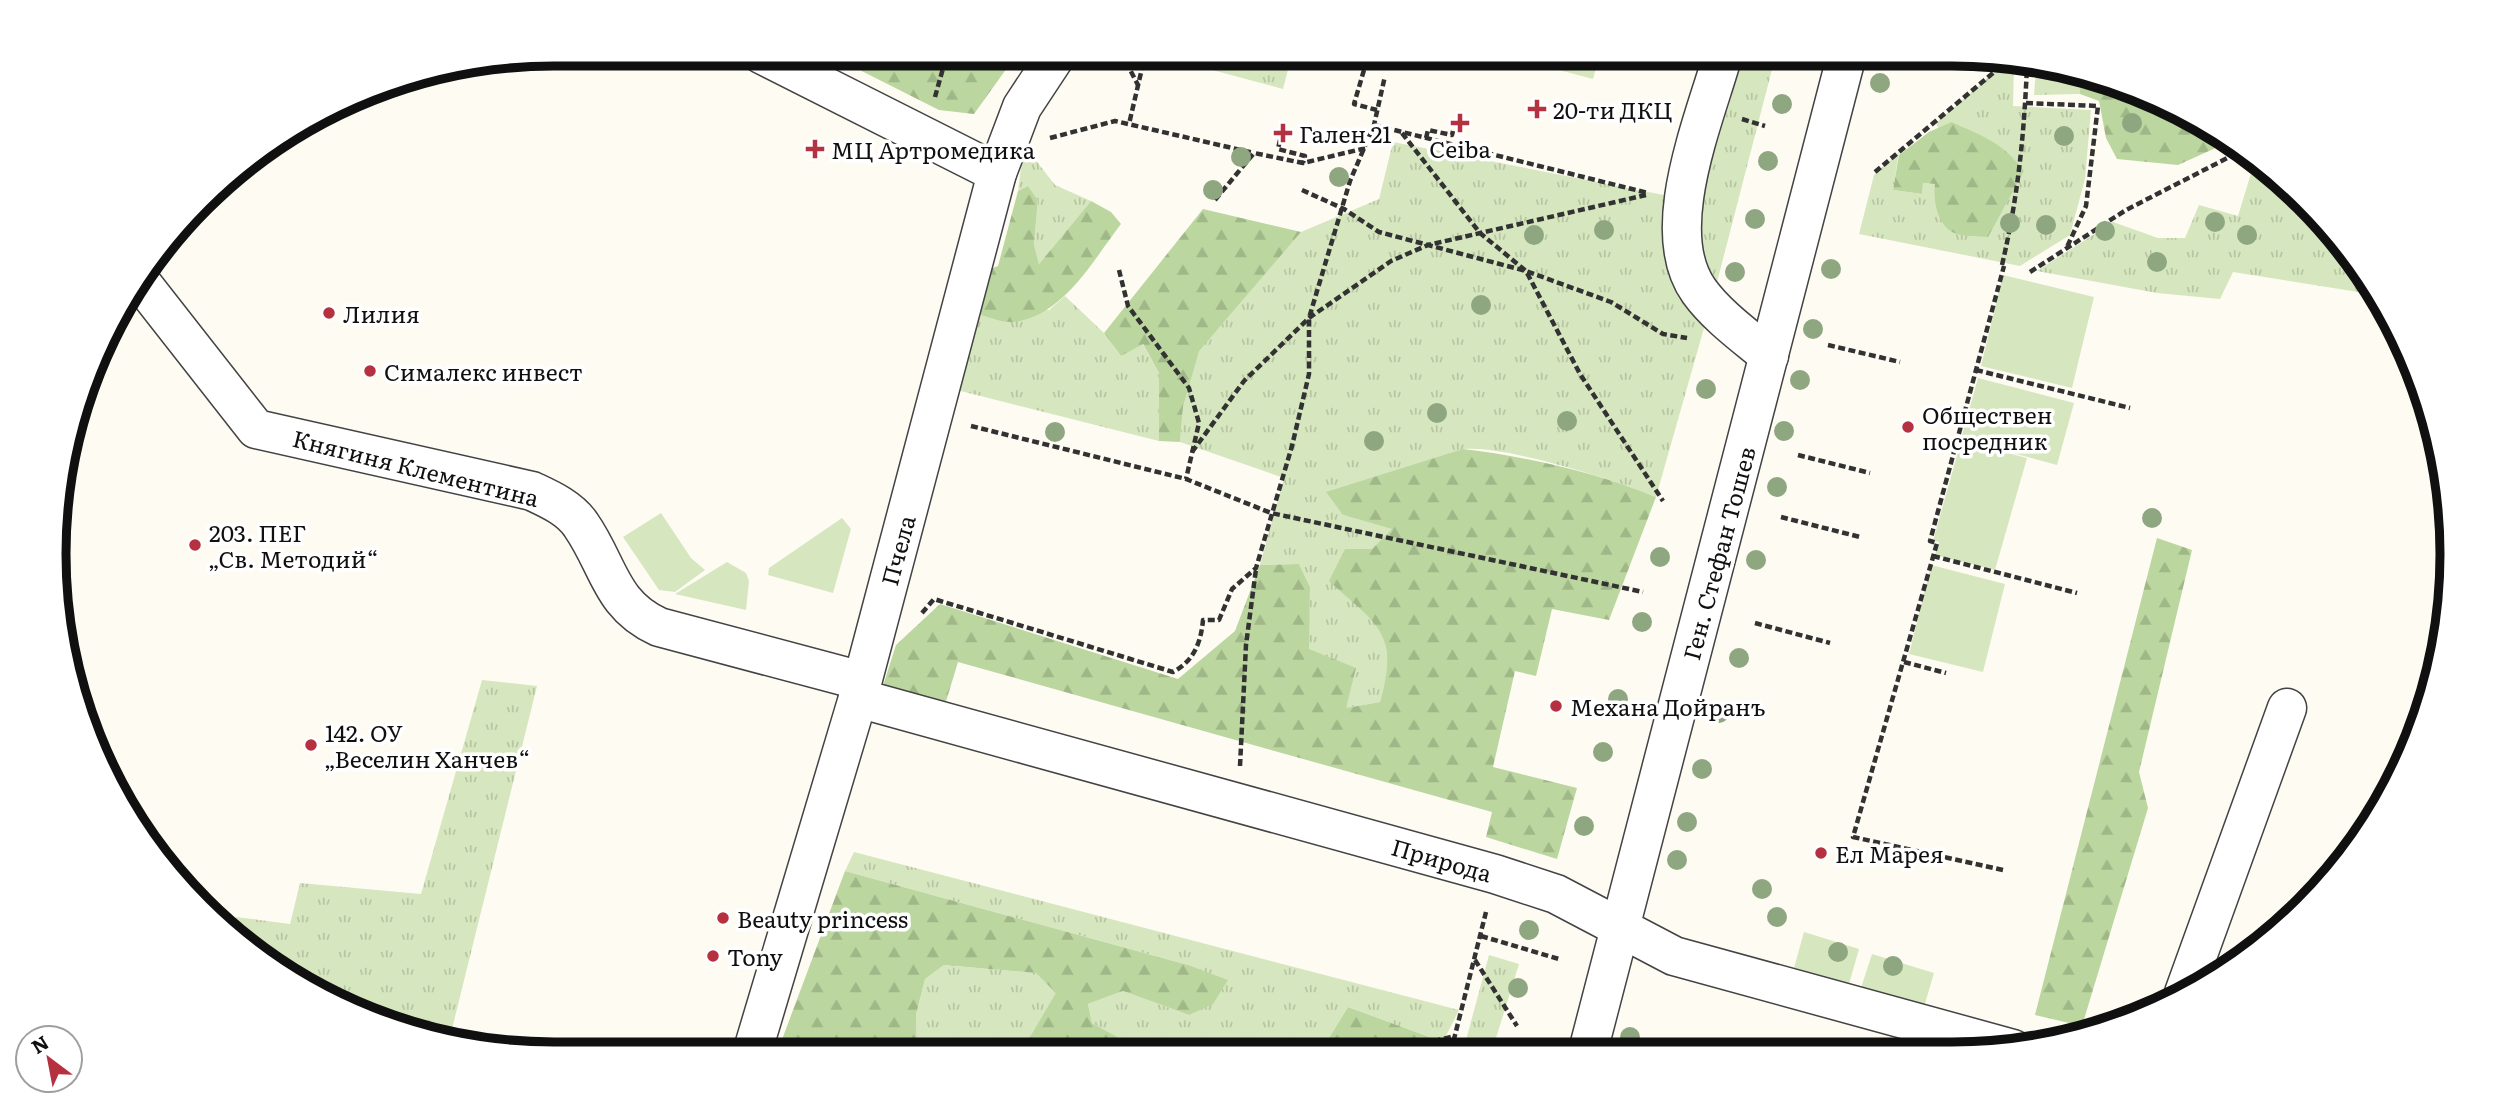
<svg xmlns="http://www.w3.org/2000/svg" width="2507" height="1108" viewBox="0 0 2507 1108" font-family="Literata,serif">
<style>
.grass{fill:url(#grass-tufts)}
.forest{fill:url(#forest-firs)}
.garden{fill:#d6e7bf}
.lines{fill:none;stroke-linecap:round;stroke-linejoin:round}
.minor-casing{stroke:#434343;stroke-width:41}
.path{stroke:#323232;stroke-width:4.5;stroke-dasharray:7 3.5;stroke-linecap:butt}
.minor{stroke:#fff;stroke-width:38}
.tree{fill:#8fa781}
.poi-dot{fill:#b63140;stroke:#fff;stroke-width:2.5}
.labels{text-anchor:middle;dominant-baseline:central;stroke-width:7;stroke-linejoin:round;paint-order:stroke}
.poi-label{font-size:23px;fill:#101010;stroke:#fff;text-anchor:start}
.street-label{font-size:23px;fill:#101010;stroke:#fff}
.rim{fill:none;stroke:#101010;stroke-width:9}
</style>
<defs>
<pattern id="grass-tufts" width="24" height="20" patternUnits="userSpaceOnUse" patternTransform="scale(1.75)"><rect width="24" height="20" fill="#d6e7bf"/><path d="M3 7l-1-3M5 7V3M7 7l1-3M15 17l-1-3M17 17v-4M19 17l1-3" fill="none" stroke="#b7c5a3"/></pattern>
<pattern id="forest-firs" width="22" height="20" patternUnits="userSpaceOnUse" patternTransform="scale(1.75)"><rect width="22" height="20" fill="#bbd69f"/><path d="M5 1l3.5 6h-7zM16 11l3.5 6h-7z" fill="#a0b788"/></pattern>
</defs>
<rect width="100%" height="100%" fill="#fefbf3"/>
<!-- grass -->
<g class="grass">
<polygon points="1204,54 1292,54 1283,89 1201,67"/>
<polygon points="1498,54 1600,54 1593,79"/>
<polygon points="1737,54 1776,54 1715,290 1700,272 1701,189"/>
<polygon points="2005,63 2014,64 2013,106 2091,110 2085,179 2070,235 2020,266 1859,234 1874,175 1899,152 1893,190 1922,194 1923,183 1935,184 1943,222 1954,233 1951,122 1938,128 1936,123"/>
<polygon points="2036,68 2080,75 2080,94 2034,95"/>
<path d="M1393,142L1674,197L1662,233L1681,288L1704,328L1656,497C1615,480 1508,446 1465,449C1451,450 1363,504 1343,515L1393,529L1372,549L1389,670L1380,702L1346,708L1308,649L1310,587L1299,564L1260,565L1284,478L1180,442L1183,407L1198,351L1224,319L1301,232L1379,199Z"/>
<polygon points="1024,145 1055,185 1091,201 1039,264 1034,244 1038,200 1028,186 1018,191"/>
<polygon points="2252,170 2275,173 2283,179 2350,250 2377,295 2233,272 2220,299 2157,293 2037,271 2113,222 2158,238 2185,238 2199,205 2238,216"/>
<polygon points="1065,296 1104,333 1121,356 1142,343 1159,373 1159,441 949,388 970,311 1049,310"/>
<polygon points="482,680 537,686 450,1037 393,1027 304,987 231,934 236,917 290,924 300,883 421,894"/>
<polygon points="854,852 1459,1010 1443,1042 1348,1007 1321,1051 1145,1052 1092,1023 1088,1004 1123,991 1189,1015 1188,965 845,871"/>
<polygon points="1489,955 1519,964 1492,1051 1463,1051"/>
<polygon points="944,965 1036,973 1057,993 1021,1052 917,1053 916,1015 925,979"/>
</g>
<!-- forest -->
<g class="forest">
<polygon points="828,54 1017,54 974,114 939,110"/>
<path d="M2080,75C2133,84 2187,110 2231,141L2178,165L2117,159L2106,138L2099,101L2080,94Z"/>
<path d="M1951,122C1983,136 2002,142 2024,171L1988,237C1978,236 1963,237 1954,233C1937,225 1933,200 1935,184L1923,183L1922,194L1893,190L1899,155L1929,132Z"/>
<path d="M1028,186L1038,200L1034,244L1039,264L1091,201L1111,212L1121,224C1093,260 1063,317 1013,322C1001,323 983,315 970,311L985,271L998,266L1018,191Z"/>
<polygon points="1203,209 1301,232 1199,351 1183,407 1180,442 1159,441 1159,373 1143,344 1121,356 1104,333"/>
<path d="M1463,449C1529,457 1595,472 1656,497L1609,620L1552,609L1536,676L1515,671L1493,767L1577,788L1557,859L1486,837L1492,812L958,662L944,708L883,686L896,645L940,604L1178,679L1235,631L1260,565L1299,564L1310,587L1309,649L1356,668L1346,708L1380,702C1400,632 1377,625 1329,581L1345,549H1372L1392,529L1343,515L1326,492Z"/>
<polygon points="2157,538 2192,550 2139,772 2148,808 2082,1026 2035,1015"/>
<polygon points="845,871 1188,965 1228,980 1213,1004 1189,1015 1123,991 1088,1004 1092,1023 1145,1052 1021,1052 1056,993 1036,973 944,965 925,979 916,1015 917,1053 777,1053"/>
<polygon points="1348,1007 1443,1042 1441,1051 1321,1051"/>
</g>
<!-- garden -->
<g class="garden">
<polygon points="2003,275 2094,297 2072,388 1981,366"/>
<polygon points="1978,378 2074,403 2057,465 1961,439"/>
<polygon points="1961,441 2027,458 1995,570 1935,555 1939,542 1933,541"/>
<polygon points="661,513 691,558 705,570 675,592 659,590 623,537"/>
<polygon points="842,518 851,529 833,593 768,575 769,568"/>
<polygon points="727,562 746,573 749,581 746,610 675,594"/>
<polygon points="1931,565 2005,584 1983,672 1909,654"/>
<polygon points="1804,932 1859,949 1849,984 1794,968"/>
<polygon points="1872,954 1934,973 1924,1007 1861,988"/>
</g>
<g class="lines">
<defs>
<g id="minor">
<polyline points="761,54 997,173"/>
<path d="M1723,54C1705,119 1656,231 1699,291C1717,316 1745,336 1769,356"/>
<path d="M140,281L256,429L532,491C549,499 570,508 581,525C609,565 610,605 659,627L862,681"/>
<polyline points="858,698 1495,874 1556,894 1674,956 2013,1049"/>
<polyline points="2184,993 2287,708"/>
<polyline points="1588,1051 1847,54"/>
<polyline points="752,1053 858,698 997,173 1022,107 1057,54"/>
</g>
</defs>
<!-- minor casing -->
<use href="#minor" class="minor-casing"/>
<!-- path -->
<g class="path">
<polyline points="1117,54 1116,59 1143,64 1129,124"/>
<polyline points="1126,62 1138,85"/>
<polyline points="1364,70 1354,104 1377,110"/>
<polyline points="935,97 947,54"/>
<polyline points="2026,103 2098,106 2086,206 2067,247"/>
<polyline points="1742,119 1765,126"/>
<polyline points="1374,125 1648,193"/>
<polyline points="1402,133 1480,233 1526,271 1580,374 1663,501"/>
<polyline points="1050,138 1115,121 1254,153"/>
<polyline points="1426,138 1428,130 1452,135 1453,131"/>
<polyline points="1280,140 1278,149 1305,156 1303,163"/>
<polyline points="1875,172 2005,63"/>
<polyline points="1302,190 1344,209 1379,232 1526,271 1611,302 1663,334 1687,338"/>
<polyline points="1215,200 1254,153 1303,163 1366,148"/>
<path d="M2002,265C2018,197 2024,136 2027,66"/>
<polyline points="1119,270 1128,306 1189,388 1199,423 1186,479"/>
<polyline points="2030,272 2126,210 2243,150"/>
<polyline points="1828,345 1900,362"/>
<polyline points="1976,370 2130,408"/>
<polyline points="971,426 1186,479 1271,513 1643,592"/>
<polyline points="1192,452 1244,381 1309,318 1391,261 1428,245 1646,195"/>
<polyline points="1798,455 1870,473"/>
<polyline points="1781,517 1860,537"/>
<polyline points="1933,556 2077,593"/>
<path d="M922,613L934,599L1173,672C1194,661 1201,642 1203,620H1219L1232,589L1256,568L1292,446L1309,374V318L1350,181L1374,125L1385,76"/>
<polyline points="1755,623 1830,643"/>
<polyline points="1904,662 1946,673"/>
<polyline points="1240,766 1246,645 1256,569"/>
<polyline points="2003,870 1853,837 1937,543 1930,541 2004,266"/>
<polyline points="1481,936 1559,959"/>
<polyline points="1475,960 1517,1026"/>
<polyline points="1393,1051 1455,1036"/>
<polyline points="1451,1051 1486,912"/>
</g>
<!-- minor -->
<use href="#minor" class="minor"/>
</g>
<!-- trees -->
<g class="tree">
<circle cx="1880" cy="83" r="10"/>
<circle cx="1782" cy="104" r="10"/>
<circle cx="2132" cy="123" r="10"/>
<circle cx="2064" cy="136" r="10"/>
<circle cx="1241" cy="157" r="10"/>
<circle cx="1768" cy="161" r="10"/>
<circle cx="1339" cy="177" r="10"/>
<circle cx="1213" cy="190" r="10"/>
<circle cx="1755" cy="219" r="10"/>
<circle cx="2215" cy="222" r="10"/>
<circle cx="2010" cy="223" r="10"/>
<circle cx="2046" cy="225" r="10"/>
<circle cx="1604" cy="230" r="10"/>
<circle cx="2105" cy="231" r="10"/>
<circle cx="1534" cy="235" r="10"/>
<circle cx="2247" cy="235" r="10"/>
<circle cx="2157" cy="262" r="10"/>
<circle cx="1831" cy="269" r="10"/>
<circle cx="1735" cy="272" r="10"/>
<circle cx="1481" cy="305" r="10"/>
<circle cx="1813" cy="329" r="10"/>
<circle cx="1800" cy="380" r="10"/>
<circle cx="1706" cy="389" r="10"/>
<circle cx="1437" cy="413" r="10"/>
<circle cx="1567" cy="421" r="10"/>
<circle cx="1784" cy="431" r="10"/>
<circle cx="1055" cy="432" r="10"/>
<circle cx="1374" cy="441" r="10"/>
<circle cx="1777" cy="487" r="10"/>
<circle cx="2152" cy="518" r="10"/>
<circle cx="1660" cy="557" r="10"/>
<circle cx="1756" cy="560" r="10"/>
<circle cx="1642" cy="622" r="10"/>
<circle cx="1739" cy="658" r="10"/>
<circle cx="1618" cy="699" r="10"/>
<circle cx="1719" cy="713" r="10"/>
<circle cx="1603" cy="752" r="10"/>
<circle cx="1702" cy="769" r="10"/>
<circle cx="1687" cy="822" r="10"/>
<circle cx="1584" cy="826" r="10"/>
<circle cx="1677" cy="860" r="10"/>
<circle cx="1762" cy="889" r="10"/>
<circle cx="1777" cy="917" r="10"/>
<circle cx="1529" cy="930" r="10"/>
<circle cx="1838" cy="952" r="10"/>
<circle cx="1893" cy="966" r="10"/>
<circle cx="1518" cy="988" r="10"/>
<circle cx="1630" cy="1037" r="10"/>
</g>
<!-- markers -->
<g class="poi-dot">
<path d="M1533.5 98.5h7v7h7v7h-7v7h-7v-7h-7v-7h7z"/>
<path d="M1456.5 112.5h7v7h7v7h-7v7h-7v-7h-7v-7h7z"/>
<path d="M1279.5 122.5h7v7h7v7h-7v7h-7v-7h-7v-7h7z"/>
<path d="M811.5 138.5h7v7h7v7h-7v7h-7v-7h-7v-7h7z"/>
<circle cx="329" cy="313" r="7"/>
<circle cx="370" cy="371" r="7"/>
<circle cx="1908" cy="427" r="7"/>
<circle cx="195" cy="545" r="7"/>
<circle cx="1556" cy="706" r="7"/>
<circle cx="311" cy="745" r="7"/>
<circle cx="1821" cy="853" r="7"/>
<circle cx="723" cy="918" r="7"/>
<circle cx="713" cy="956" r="7"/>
</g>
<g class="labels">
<!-- poi labels -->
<g class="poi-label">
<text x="1553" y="109">20-ти ДКЦ</text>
<text x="1299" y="133">Гален 21</text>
<text x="1460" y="148" text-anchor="middle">Ceiba</text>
<text x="831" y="149">МЦ Артромедика</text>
<text x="343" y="313">Лилия</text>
<text x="384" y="371">Сималекс инвест</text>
<text x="1922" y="414">Обществен<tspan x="1922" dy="26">посредник</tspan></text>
<text x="209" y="532">203. ПЕГ<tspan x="209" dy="26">„Св. Методий“</tspan></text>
<text x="1570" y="706">Механа Дойранъ</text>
<text x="325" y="732">142. ОУ<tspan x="325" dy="26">„Веселин Ханчев“</tspan></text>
<text x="1835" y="853">Ел Марея</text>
<text x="737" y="918">Beauty princess</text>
<text x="727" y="956">Tony</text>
</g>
<!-- street labels -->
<g class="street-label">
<text transform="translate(416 467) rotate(14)">Княгиня Клементина</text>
<text transform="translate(897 550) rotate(-75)">Пчела</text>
<text transform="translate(1718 553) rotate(-75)">Ген. Стефан Тошев</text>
<text transform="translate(1442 859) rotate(16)">Природа</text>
</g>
</g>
<!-- crop -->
<path d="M0 0H2507V1108H0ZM554 66H1952A488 488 0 0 1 2440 554V554A488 488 0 0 1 1952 1042H554A488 488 0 0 1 66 554V554A488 488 0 0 1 554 66Z" fill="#fff" fill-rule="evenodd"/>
<path class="rim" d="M554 66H1952A488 488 0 0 1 2440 554V554A488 488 0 0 1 1952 1042H554A488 488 0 0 1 66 554V554A488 488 0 0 1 554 66Z"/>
<!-- north arrow -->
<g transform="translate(49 1059) rotate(328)"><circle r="33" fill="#ffffff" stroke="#9f9f9f" stroke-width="2"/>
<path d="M0-5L12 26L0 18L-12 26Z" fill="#b63140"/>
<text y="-10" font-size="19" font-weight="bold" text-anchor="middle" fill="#101010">N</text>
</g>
</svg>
